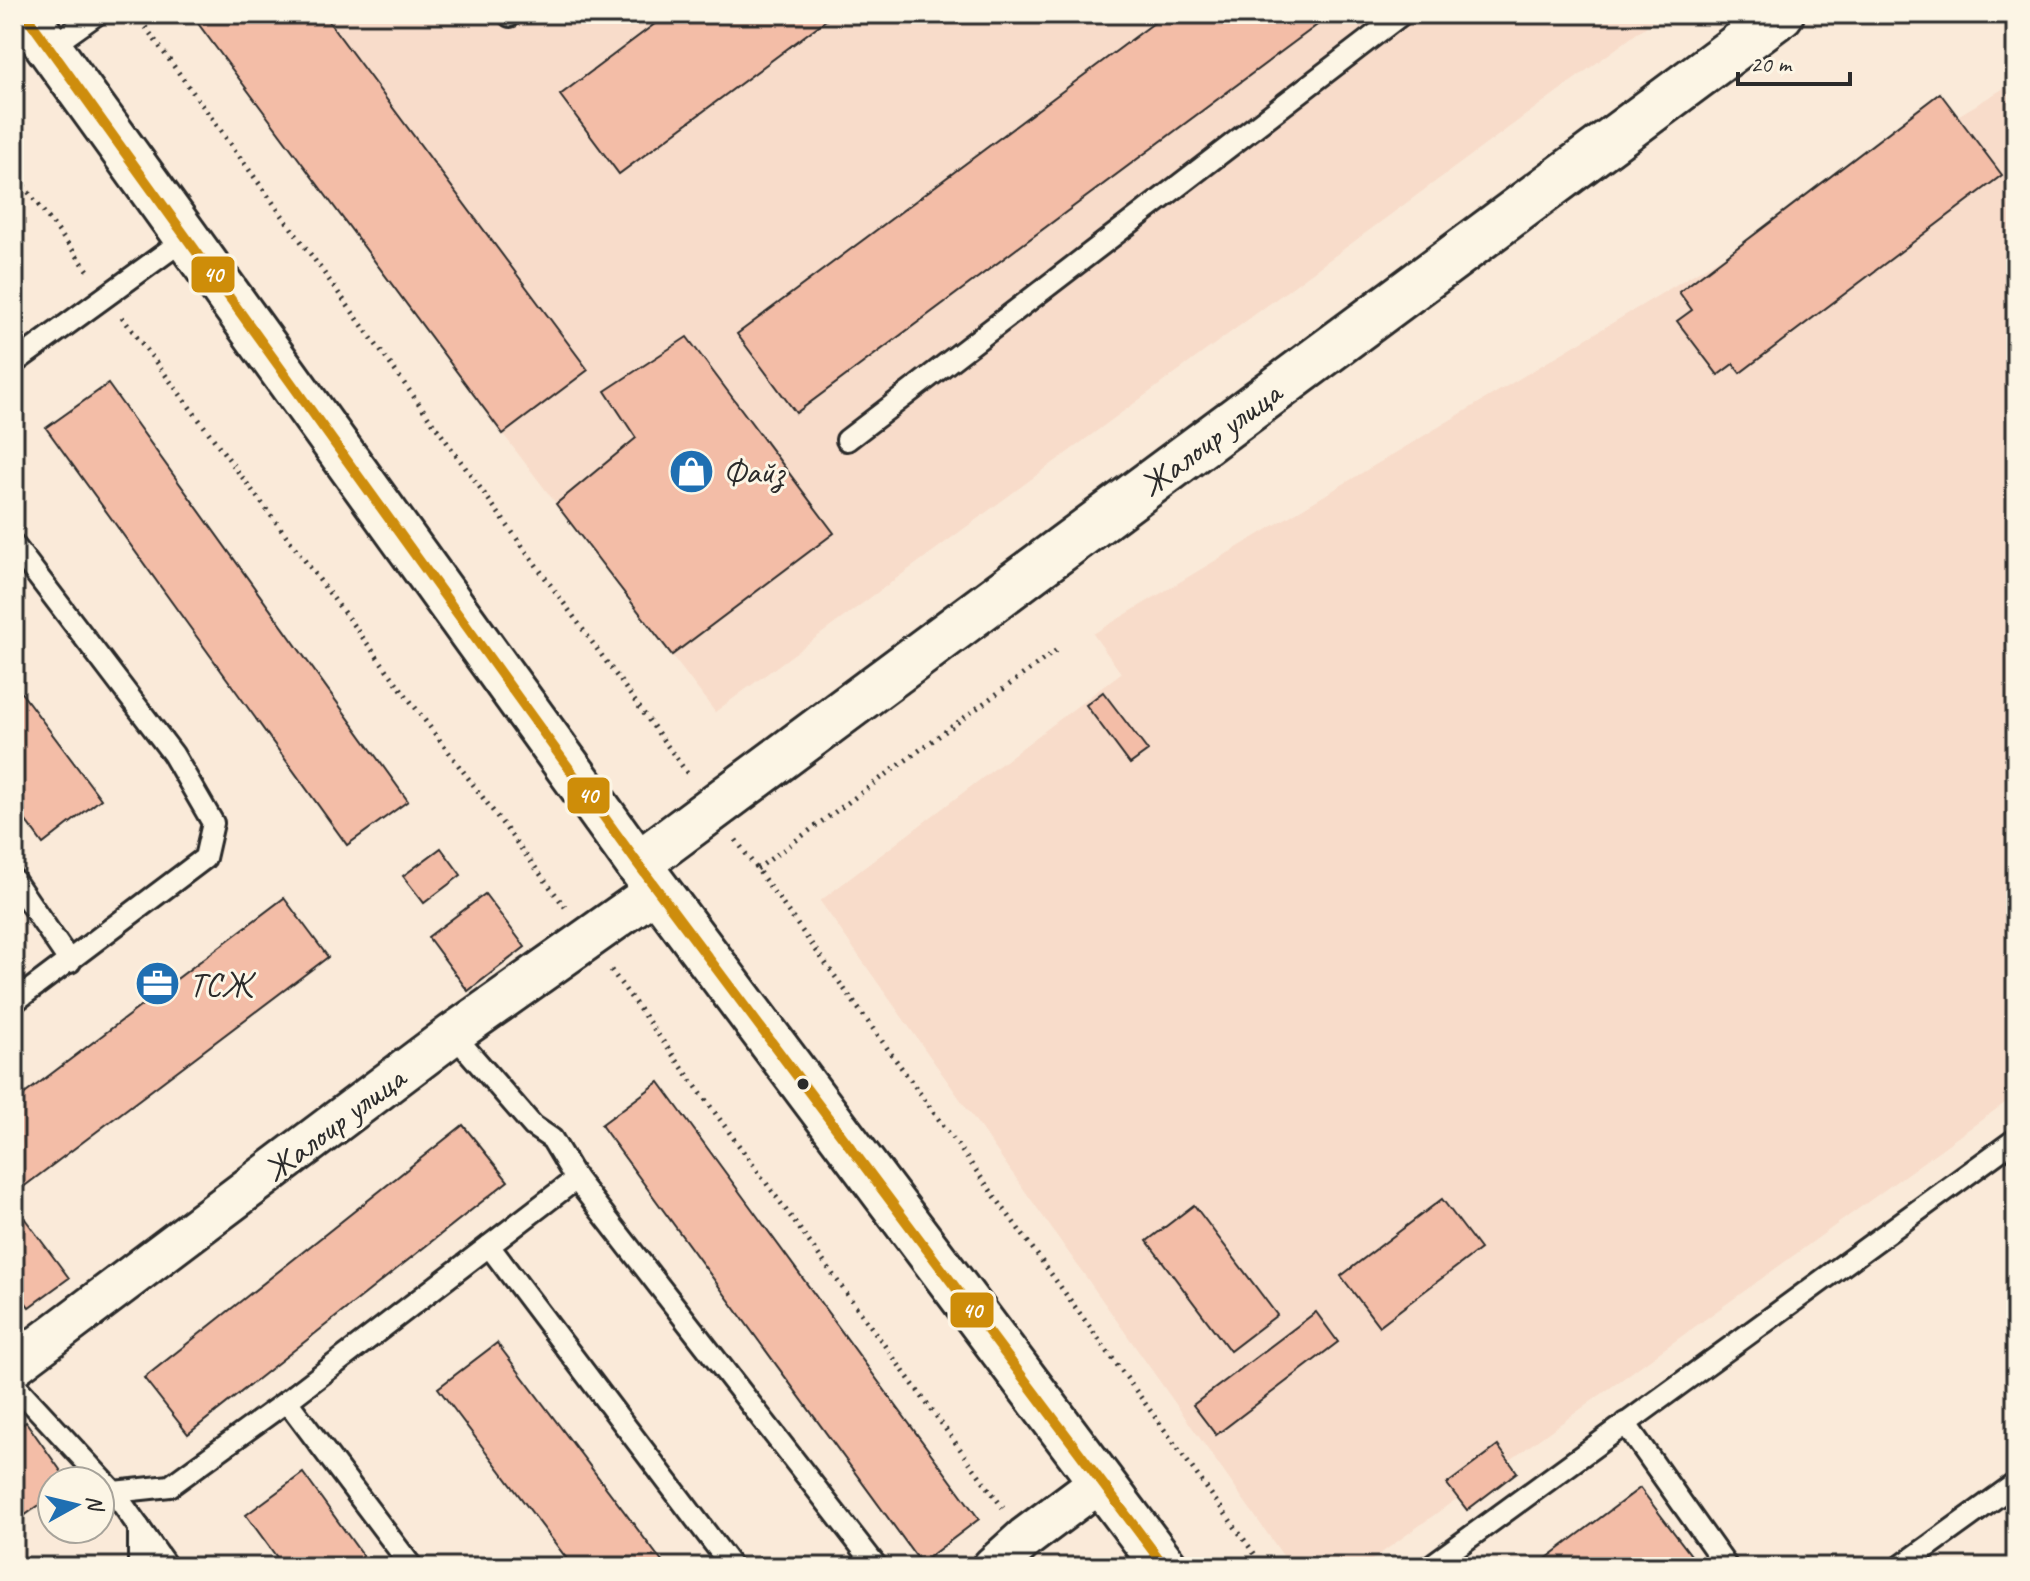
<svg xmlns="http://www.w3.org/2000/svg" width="2030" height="1581" viewBox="0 0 2030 1581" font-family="Caveat,sans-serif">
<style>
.built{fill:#f8dcca}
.building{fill:#f3bda7;stroke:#2b2b2b;stroke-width:2}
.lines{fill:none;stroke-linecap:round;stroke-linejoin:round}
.lane-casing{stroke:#2b2b2b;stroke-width:26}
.street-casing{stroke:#2b2b2b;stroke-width:46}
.secondary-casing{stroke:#2b2b2b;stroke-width:50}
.path{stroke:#2b2b2b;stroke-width:5;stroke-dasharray:2 6;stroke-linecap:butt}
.lane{stroke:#fcf5e5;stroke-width:20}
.street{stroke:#fcf5e5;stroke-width:40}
.secondary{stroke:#fcf5e5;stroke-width:44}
.bus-1-casing{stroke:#fcf5e5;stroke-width:16}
.bus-1{stroke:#ce8d09;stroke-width:10}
.bus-dot{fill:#2b2b2b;stroke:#fcf5e5;stroke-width:3}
.labels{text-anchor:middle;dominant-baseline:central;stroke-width:6;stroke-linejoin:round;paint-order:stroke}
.street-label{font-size:34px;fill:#2b2b2b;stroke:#fcf5e5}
.poi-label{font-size:34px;fill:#2b2b2b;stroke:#fcf5e5;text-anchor:start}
.line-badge{stroke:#fcf5e5;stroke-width:3}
.badge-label{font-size:22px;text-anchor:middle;font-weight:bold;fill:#fff}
</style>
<rect width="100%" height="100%" fill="#faead9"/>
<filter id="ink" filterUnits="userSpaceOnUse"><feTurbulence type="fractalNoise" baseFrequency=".0125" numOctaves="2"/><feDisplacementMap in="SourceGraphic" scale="16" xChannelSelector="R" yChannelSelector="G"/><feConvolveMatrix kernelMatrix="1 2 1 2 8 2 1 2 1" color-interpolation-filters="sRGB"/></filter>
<g filter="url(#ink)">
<!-- built -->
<g class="built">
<polygon points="191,14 1663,14 715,712 503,434"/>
<polygon points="2006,87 2016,101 2016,1095 1362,1567 1291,1567 820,901 1121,673 1093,634"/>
</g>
<!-- building -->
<g class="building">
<polygon points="191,14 323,14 588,370 503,434"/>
<polygon points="668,14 834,14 619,174 560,95"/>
<polygon points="1166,14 1332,14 796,413 737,334"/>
<polygon points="1940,93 2002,175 1740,373 1733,364 1718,375 1677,321 1692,310 1679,292"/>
<polygon points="687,337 834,533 672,655 556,504 636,438 605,391"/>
<polygon points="108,384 408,801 347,845 46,428"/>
<polygon points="14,683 101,799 43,844 14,805"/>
<polygon points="1103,692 1148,751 1130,764 1086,705"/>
<polygon points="441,848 461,875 424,903 403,876"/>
<polygon points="485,894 525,947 468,991 428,937"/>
<polygon points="284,898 328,957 14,1194 14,1102"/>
<polygon points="659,1082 979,1519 921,1563 601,1125"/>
<polygon points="463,1125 508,1181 188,1434 144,1378"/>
<polygon points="1442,1199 1480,1249 1379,1326 1341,1276"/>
<polygon points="1194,1205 1277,1315 1230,1351 1147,1241"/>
<polygon points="22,1215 69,1278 29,1307 14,1287 14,1221"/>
<polygon points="1316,1312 1338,1342 1216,1435 1193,1405"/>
<polygon points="497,1343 666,1567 573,1567 438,1388"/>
<polygon points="26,1422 68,1481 52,1481 52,1496 14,1523 14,1431"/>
<polygon points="1498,1446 1517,1472 1467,1510 1447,1484"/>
<polygon points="303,1473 371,1567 284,1567 246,1515"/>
<polygon points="1640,1488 1700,1567 1535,1567"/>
</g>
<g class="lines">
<defs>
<g id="lane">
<polyline points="508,14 510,16 512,14"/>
<polyline points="49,48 97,14"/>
<polyline points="14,363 186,238"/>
<polyline points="847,440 1402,14"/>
<polyline points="14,545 173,754 213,823 205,858 14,1002"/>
<polyline points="14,880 70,962"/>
<polyline points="453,1034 533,1126 552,1139 576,1179 877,1567"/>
<polyline points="489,1246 732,1567"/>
<polyline points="14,1384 114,1492 170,1486 287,1401 576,1179"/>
<polyline points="287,1401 412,1567"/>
<polyline points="1625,1423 1727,1567"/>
<polyline points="114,1492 167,1567"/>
<polyline points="139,1527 139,1567"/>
<polyline points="1429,1567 2016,1139"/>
<polyline points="1900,1567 2016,1483"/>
</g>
<g id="street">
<polyline points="14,1365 453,1034 658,889"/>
<polyline points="993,1567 1025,1538 1101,1481"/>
</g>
<g id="secondary">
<polyline points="25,14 638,864 1165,1567"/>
<polyline points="638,864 1781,14"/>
</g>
</defs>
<!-- lane casing -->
<use href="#lane" class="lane-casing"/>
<!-- street casing -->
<use href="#street" class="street-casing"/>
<!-- secondary casing -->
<use href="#secondary" class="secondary-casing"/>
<!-- path -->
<g class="path">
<polyline points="136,14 690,777"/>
<polyline points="14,173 90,273"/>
<polyline points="122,317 565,907"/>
<polyline points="736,840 1264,1567"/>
<polyline points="757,869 1058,649"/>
<polyline points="611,970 1003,1508"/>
</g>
<!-- lane -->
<use href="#lane" class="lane"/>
<!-- street -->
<use href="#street" class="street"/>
<!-- secondary -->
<use href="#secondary" class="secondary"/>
<defs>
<polyline id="bus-1" points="25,14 638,864 1165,1567"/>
</defs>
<!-- bus-1 casing -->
<use href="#bus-1" class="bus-1-casing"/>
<!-- bus-1 -->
<use href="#bus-1" class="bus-1"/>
</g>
</g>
<!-- icons -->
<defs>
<symbol id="shop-disc" viewBox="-11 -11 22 22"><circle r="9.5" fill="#1f6fb2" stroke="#fcf5e5"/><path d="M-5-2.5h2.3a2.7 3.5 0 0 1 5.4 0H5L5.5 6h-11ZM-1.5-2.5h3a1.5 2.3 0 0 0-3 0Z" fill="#fff"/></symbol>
<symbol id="office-disc" viewBox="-11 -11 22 22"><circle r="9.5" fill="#1f6fb2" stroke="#fcf5e5"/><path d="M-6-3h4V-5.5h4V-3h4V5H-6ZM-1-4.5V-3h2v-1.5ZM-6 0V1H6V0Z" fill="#fff"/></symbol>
</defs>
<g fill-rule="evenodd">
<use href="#shop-disc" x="666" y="446" width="51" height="51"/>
<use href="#office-disc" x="132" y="958" width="51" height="51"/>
</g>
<!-- markers -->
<circle class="bus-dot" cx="803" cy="1084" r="7"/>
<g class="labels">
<!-- street labels -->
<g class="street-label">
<text transform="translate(1210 439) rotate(-37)">Жалоир улица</text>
<text transform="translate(334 1124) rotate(-37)">Жалоир улица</text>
</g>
<!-- poi labels -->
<g class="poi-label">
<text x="723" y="471">Файз</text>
<text x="189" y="984">ТСЖ</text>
</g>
</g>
<g class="line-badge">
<rect x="190" y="255" width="46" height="39" rx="8" fill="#ce8d09"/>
<rect x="566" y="776" width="45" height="39" rx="8" fill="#ce8d09"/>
<rect x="949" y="1291" width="46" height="38" rx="8" fill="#ce8d09"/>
</g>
<g class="badge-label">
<text x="213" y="282">40</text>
<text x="588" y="803">40</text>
<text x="972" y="1318">40</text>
</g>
<!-- margin -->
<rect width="2030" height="1581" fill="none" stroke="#fcf5e5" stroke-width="48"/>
<rect x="24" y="24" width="1982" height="1533" fill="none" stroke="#2b2b2b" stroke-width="3" filter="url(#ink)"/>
<!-- north arrow -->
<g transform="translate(76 1505) rotate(82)"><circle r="38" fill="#fcf5e5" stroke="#a8a49b" stroke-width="2"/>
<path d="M0-6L14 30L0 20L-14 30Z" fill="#1f6fb2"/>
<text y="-12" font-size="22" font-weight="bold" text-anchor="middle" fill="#2b2b2b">N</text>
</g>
<!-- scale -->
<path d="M1738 72v12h112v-12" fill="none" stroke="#2b2b2b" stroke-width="4"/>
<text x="1750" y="72" font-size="24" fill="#2b2b2b" stroke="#fcf5e5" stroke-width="6" paint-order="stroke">20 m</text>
</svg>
